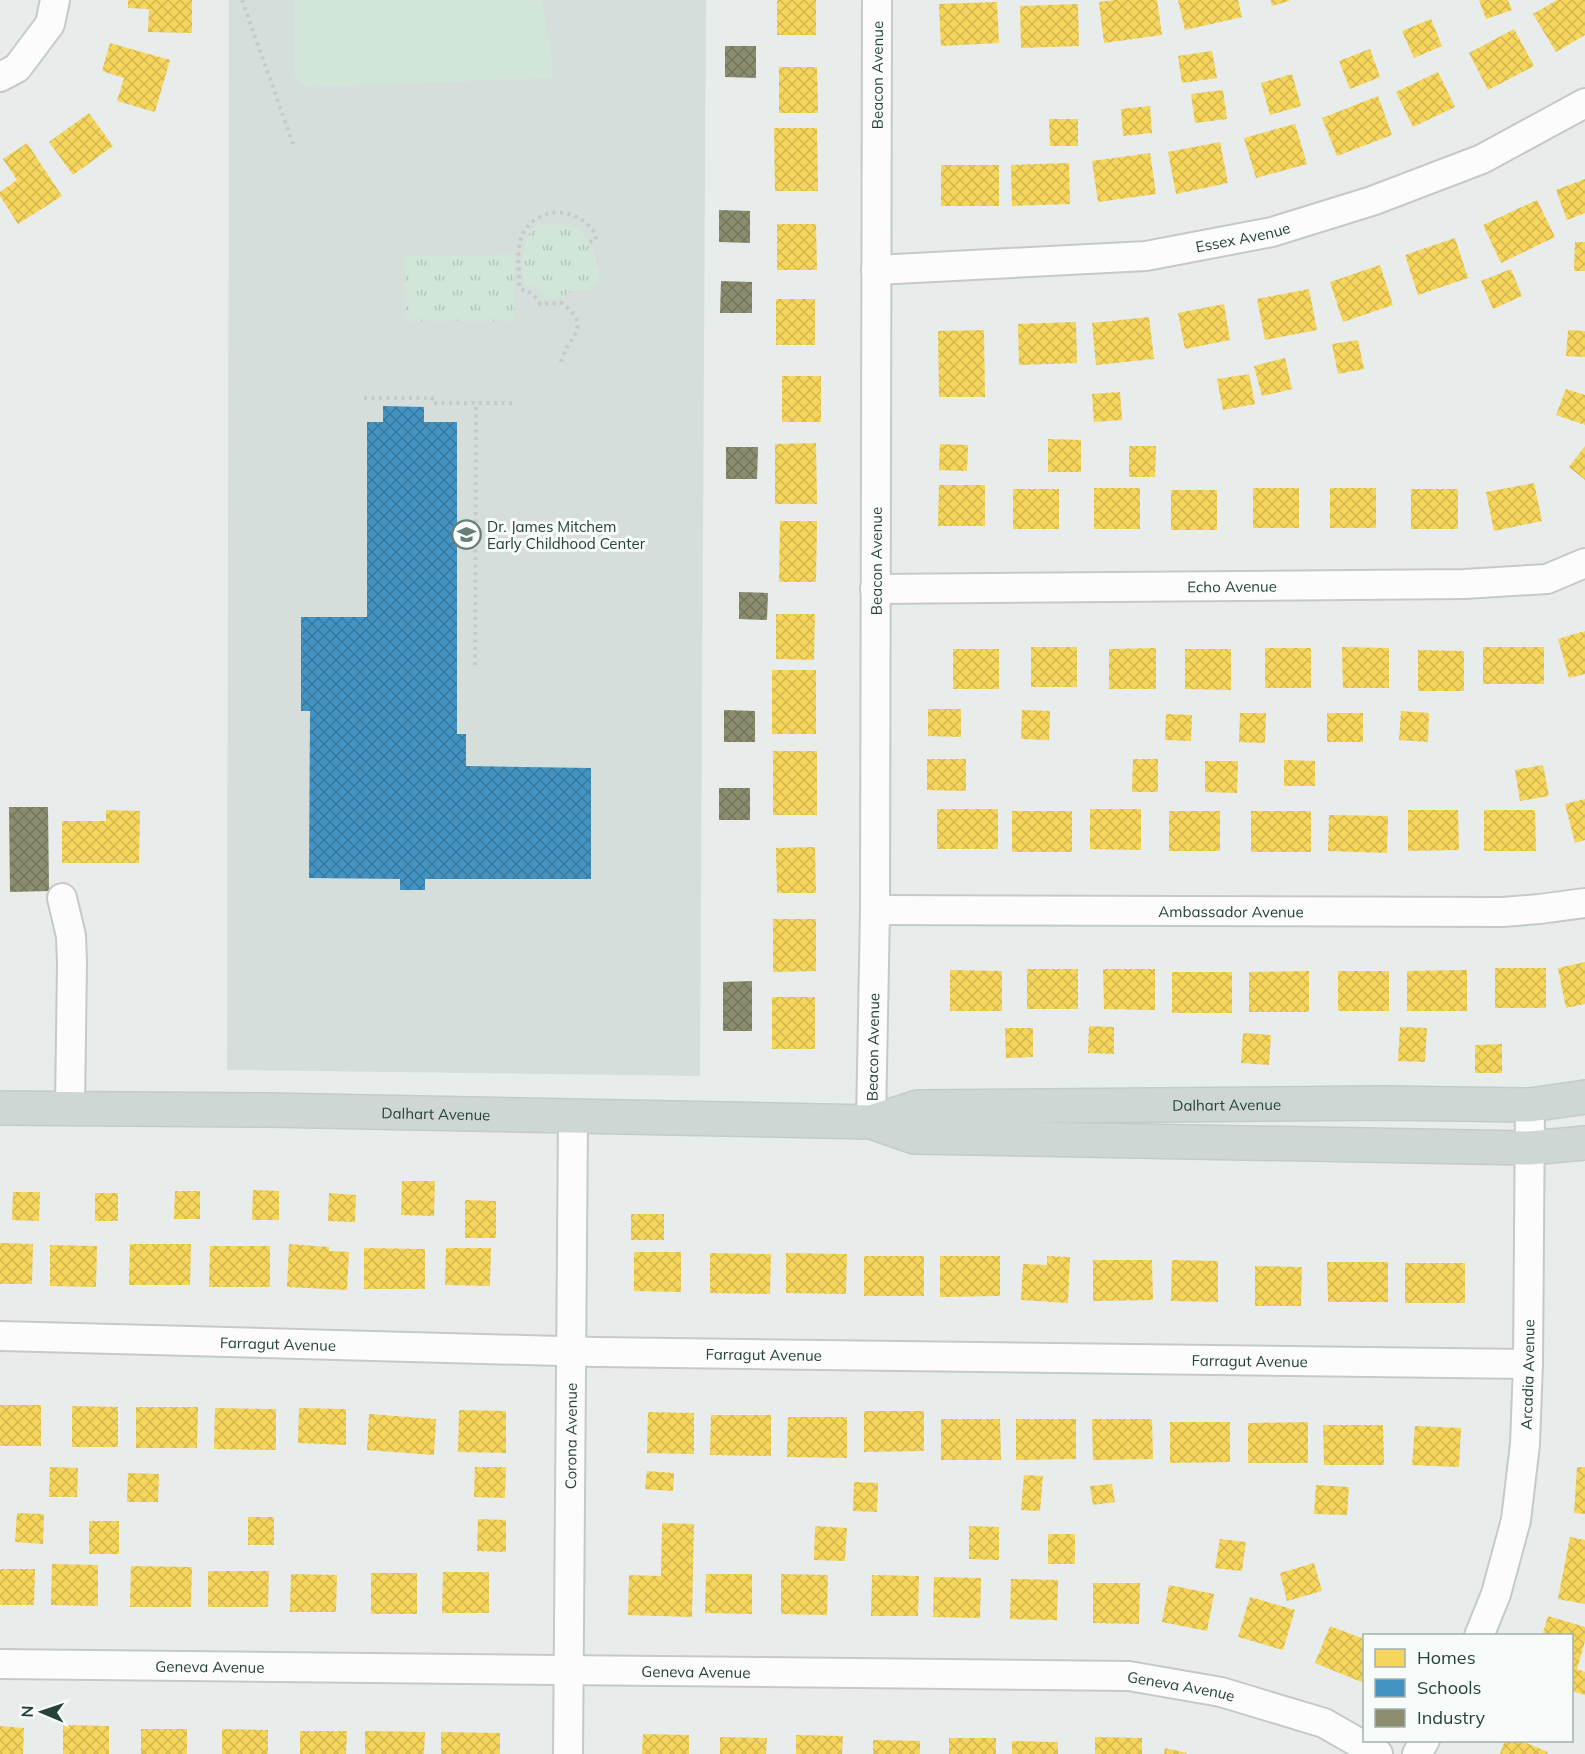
<svg xmlns="http://www.w3.org/2000/svg" width="1585" height="1754" viewBox="0 0 1585 1754" font-family="Mulish,sans-serif">
<style>
.built{fill:#d6dedb}
.grass{fill:url(#grass-tufts)}
.pitch{fill:#d1e6d8}
.homes{fill:url(#homes-cross-hatch)}
.schools{fill:url(#schools-cross-hatch)}
.industry{fill:url(#industry-cross-hatch)}
.lines{fill:none;stroke-linecap:round;stroke-linejoin:round}
.minor-casing{stroke:#c5cac8;stroke-width:32}
.major-casing{stroke:#c3ccc9;stroke-width:36}
.path{stroke:#c3ccca;stroke-width:4;stroke-dasharray:3 4.5;stroke-linecap:butt}
.minor{stroke:#fcfcfc;stroke-width:28}
.major{stroke:#cfd7d5;stroke-width:33}
.labels{text-anchor:middle;dominant-baseline:central;stroke-width:6;stroke-linejoin:round;paint-order:stroke}
.street-label{font-size:15px;fill:#24423a;stroke:#f7fbf9}
.poi-label{font-size:15px;fill:#24423a;stroke:#f7fbf9;text-anchor:start}
</style>
<defs>
<pattern id="grass-tufts" width="24" height="20" patternUnits="userSpaceOnUse" patternTransform="scale(1.5)"><rect width="24" height="20" fill="#d1e6d8"/><path d="M3 7l-1-3M5 7V3M7 7l1-3M15 17l-1-3M17 17v-4M19 17l1-3" fill="none" stroke="#b3c6ba"/></pattern>
<pattern id="homes-cross-hatch" width="8" height="8" patternUnits="userSpaceOnUse" patternTransform="scale(1.5)"><rect width="8" height="8" fill="#f6d55c"/><path d="M0 0l8 8M0 8l8-8" fill="none" stroke="#d3b851"/></pattern>
<pattern id="schools-cross-hatch" width="8" height="8" patternUnits="userSpaceOnUse" patternTransform="scale(1.5)"><rect width="8" height="8" fill="#4393c3"/><path d="M0 0l8 8M0 8l8-8" fill="none" stroke="#387a9f"/></pattern>
<pattern id="industry-cross-hatch" width="8" height="8" patternUnits="userSpaceOnUse" patternTransform="scale(1.5)"><rect width="8" height="8" fill="#8c8c6e"/><path d="M0 0l8 8M0 8l8-8" fill="none" stroke="#72745b"/></pattern>
</defs>
<rect width="100%" height="100%" fill="#e8edeb"/>
<!-- built -->
<polygon class="built" points="229,0 706,0 700,1076 227,1070"/>
<!-- grass -->
<g class="grass">
<path d="M539,222L543,226C554,223 564,221 575,227C587,233 603,267 598,281C592,298 572,283 564,298L546,299C540,290 537,286 526,285C523,278 523,273 523,266C523,247 525,235 539,222Z"/>
<polygon points="514,255 515,321 405,321 404,256"/>
</g>
<!-- pitch -->
<polygon class="pitch" points="294,0 541,0 550,43 553,78 309,87 301,84 294,75"/>
<!-- homes -->
<g class="homes">
<polygon points="128,0 192,0 192,33 148,32 149,9 128,8"/>
<rect x="777" y="0" width="39" height="35"/>
<polygon points="1115,0 1157,0 1162,35 1104,43 1099,2"/>
<polygon points="1178,0 1238,0 1242,17 1185,30"/>
<polygon points="1271,0 1289,0 1289,1 1272,6"/>
<polygon points="1479,0 1508,0 1512,10 1486,19"/>
<polygon points="1557,0 1585,0 1585,35 1556,52 1533,14"/>
<polygon points="997,2 999,43 941,46 939,4"/>
<polygon points="1078,4 1079,46 1021,48 1020,6"/>
<polygon points="1431,19 1442,46 1414,58 1402,31"/>
<polygon points="1514,29 1534,66 1488,90 1469,53"/>
<polygon points="110,43 170,60 155,112 117,101 124,78 102,71"/>
<polygon points="1370,49 1380,77 1350,89 1339,61"/>
<polygon points="1212,51 1217,78 1182,83 1178,56"/>
<polygon points="779,67 817,67 818,113 779,113"/>
<polygon points="1438,72 1455,107 1413,127 1396,92"/>
<polygon points="1292,74 1301,106 1270,115 1261,83"/>
<polygon points="1223,90 1227,119 1195,123 1191,94"/>
<polygon points="1378,96 1392,135 1337,156 1322,118"/>
<polygon points="1150,106 1152,133 1123,136 1121,109"/>
<polygon points="89,113 113,146 73,175 49,142"/>
<polygon points="1049,119 1078,119 1078,146 1050,146"/>
<polygon points="1295,124 1307,164 1256,178 1244,138"/>
<polygon points="774,128 817,128 818,191 775,191"/>
<polygon points="1220,142 1228,183 1176,194 1168,152"/>
<polygon points="27,143 62,196 18,224 0,196 0,192 17,180 3,159"/>
<polygon points="1150,153 1156,194 1098,202 1092,161"/>
<polygon points="1069,163 1070,204 1012,206 1011,165"/>
<rect x="941" y="165" width="58" height="41"/>
<polygon points="1585,179 1585,213 1567,220 1556,190"/>
<polygon points="1537,200 1555,237 1501,263 1483,225"/>
<polygon points="777,224 816,224 817,270 777,270"/>
<polygon points="1455,238 1468,278 1418,295 1405,255"/>
<polygon points="1575,242 1585,242 1585,271 1574,271"/>
<polygon points="1380,265 1393,305 1343,322 1330,282"/>
<polygon points="1511,269 1522,296 1493,309 1481,281"/>
<polygon points="1309,289 1317,330 1265,340 1257,299"/>
<rect x="776" y="299" width="39" height="46"/>
<polygon points="1224,304 1230,340 1185,349 1178,313"/>
<polygon points="1149,317 1154,359 1096,365 1092,323"/>
<polygon points="1076,322 1077,363 1019,365 1018,324"/>
<polygon points="984,330 985,397 939,397 938,331"/>
<polygon points="1568,330 1585,331 1585,357 1566,356"/>
<polygon points="1358,340 1364,369 1338,374 1332,344"/>
<polygon points="1285,358 1292,389 1262,396 1254,366"/>
<polygon points="1249,374 1255,404 1223,410 1217,379"/>
<rect x="782" y="376" width="39" height="46"/>
<polygon points="1566,389 1585,395 1585,425 1556,415"/>
<polygon points="1120,392 1122,420 1094,422 1092,394"/>
<polygon points="1048,439 1081,440 1081,472 1048,472"/>
<polygon points="816,443 817,504 775,504 775,444"/>
<polygon points="940,444 968,445 967,471 939,470"/>
<polygon points="1129,446 1156,446 1155,477 1129,477"/>
<polygon points="1585,446 1585,480 1569,467"/>
<polygon points="1534,483 1542,521 1494,531 1486,492"/>
<polygon points="939,485 985,485 985,526 938,526"/>
<rect x="1094" y="488" width="46" height="41"/>
<rect x="1253" y="488" width="46" height="40"/>
<rect x="1330" y="488" width="46" height="40"/>
<rect x="1013" y="489" width="46" height="40"/>
<rect x="1411" y="489" width="47" height="40"/>
<rect x="1171" y="490" width="46" height="40"/>
<polygon points="780,521 817,521 816,582 779,582"/>
<polygon points="776,614 815,614 814,660 776,659"/>
<polygon points="1585,631 1585,674 1569,678 1558,639"/>
<rect x="1031" y="647" width="46" height="40"/>
<polygon points="1342,647 1389,648 1389,688 1343,688"/>
<rect x="1483" y="647" width="61" height="37"/>
<polygon points="1156,648 1156,689 1109,689 1109,649"/>
<rect x="1265" y="648" width="46" height="40"/>
<rect x="953" y="649" width="46" height="40"/>
<polygon points="1185,649 1231,649 1231,690 1185,689"/>
<polygon points="1418,650 1464,651 1464,691 1418,691"/>
<rect x="772" y="670" width="44" height="64"/>
<polygon points="928,709 961,709 961,737 928,736"/>
<polygon points="1022,710 1050,711 1049,740 1021,739"/>
<polygon points="1401,711 1429,713 1428,742 1399,740"/>
<polygon points="1240,713 1266,713 1265,743 1239,742"/>
<rect x="1327" y="713" width="36" height="29"/>
<polygon points="1166,714 1192,715 1191,741 1165,740"/>
<rect x="773" y="751" width="44" height="64"/>
<polygon points="927,759 966,759 966,791 927,790"/>
<polygon points="1133,759 1158,759 1158,792 1132,792"/>
<polygon points="1284,760 1315,761 1315,786 1284,786"/>
<polygon points="1205,761 1238,761 1237,793 1205,792"/>
<polygon points="1543,765 1549,796 1520,801 1515,770"/>
<polygon points="1585,799 1585,840 1575,843 1565,804"/>
<rect x="937" y="809" width="61" height="40"/>
<polygon points="1090,809 1141,809 1141,850 1090,849"/>
<polygon points="106,810 140,811 139,863 62,863 62,821 106,821"/>
<polygon points="1408,810 1458,810 1459,850 1408,851"/>
<polygon points="1484,810 1535,810 1536,851 1484,851"/>
<rect x="1012" y="811" width="60" height="41"/>
<rect x="1169" y="811" width="51" height="40"/>
<rect x="1251" y="811" width="60" height="41"/>
<polygon points="1329,815 1388,816 1387,853 1328,851"/>
<polygon points="815,847 816,893 777,893 776,848"/>
<polygon points="773,919 816,919 816,971 773,972"/>
<polygon points="1585,962 1585,1004 1566,1008 1558,968"/>
<rect x="1495" y="968" width="51" height="40"/>
<rect x="1027" y="969" width="51" height="40"/>
<polygon points="1103,969 1155,969 1155,1010 1104,1009"/>
<polygon points="950,970 1002,971 1002,1011 950,1011"/>
<polygon points="1467,970 1467,1011 1407,1011 1407,971"/>
<polygon points="1309,971 1309,1012 1249,1012 1249,972"/>
<rect x="1338" y="971" width="51" height="40"/>
<rect x="1172" y="972" width="60" height="41"/>
<rect x="772" y="997" width="43" height="52"/>
<polygon points="1089,1026 1114,1027 1114,1054 1088,1053"/>
<polygon points="1400,1027 1427,1028 1425,1062 1398,1061"/>
<polygon points="1005,1028 1033,1028 1033,1057 1006,1058"/>
<polygon points="1243,1033 1271,1035 1269,1065 1241,1063"/>
<polygon points="1502,1044 1502,1073 1475,1073 1475,1045"/>
<polygon points="402,1181 435,1181 434,1216 401,1215"/>
<polygon points="253,1190 279,1191 279,1220 252,1220"/>
<polygon points="175,1191 200,1191 200,1219 174,1219"/>
<polygon points="13,1192 40,1192 39,1221 12,1220"/>
<rect x="95" y="1193" width="23" height="28"/>
<polygon points="329,1193 356,1195 355,1222 328,1221"/>
<polygon points="465,1200 496,1201 496,1238 465,1238"/>
<rect x="631" y="1214" width="33" height="26"/>
<polygon points="0,1243 33,1244 32,1284 0,1284"/>
<polygon points="130,1244 191,1244 190,1285 129,1285"/>
<polygon points="289,1244 329,1247 329,1251 349,1252 347,1290 287,1287"/>
<polygon points="50,1245 97,1246 96,1287 50,1286"/>
<polygon points="210,1246 270,1246 270,1287 209,1287"/>
<polygon points="364,1248 425,1249 425,1289 364,1289"/>
<polygon points="446,1248 491,1248 490,1286 445,1285"/>
<polygon points="634,1252 681,1252 681,1292 634,1291"/>
<polygon points="710,1253 771,1254 770,1294 710,1293"/>
<polygon points="786,1253 847,1254 846,1294 786,1293"/>
<rect x="864" y="1256" width="60" height="40"/>
<polygon points="940,1256 1000,1256 1000,1296 940,1297"/>
<polygon points="1047,1256 1070,1257 1068,1303 1021,1300 1023,1264 1047,1265"/>
<polygon points="1093,1260 1152,1260 1153,1300 1093,1301"/>
<polygon points="1172,1260 1218,1261 1218,1302 1171,1301"/>
<polygon points="1327,1262 1388,1262 1388,1302 1328,1302"/>
<rect x="1405" y="1263" width="60" height="40"/>
<polygon points="1255,1266 1302,1267 1301,1306 1255,1306"/>
<rect x="0" y="1405" width="41" height="41"/>
<polygon points="72,1406 118,1407 118,1447 72,1447"/>
<polygon points="136,1407 198,1407 197,1448 136,1448"/>
<polygon points="215,1408 276,1409 276,1450 214,1449"/>
<polygon points="299,1408 346,1409 346,1445 298,1443"/>
<polygon points="459,1410 506,1411 506,1453 458,1452"/>
<polygon points="864,1411 924,1411 924,1451 864,1452"/>
<polygon points="648,1412 694,1413 694,1454 647,1453"/>
<polygon points="369,1414 436,1419 434,1455 367,1450"/>
<polygon points="711,1415 771,1415 771,1456 710,1455"/>
<polygon points="788,1417 847,1417 847,1458 787,1457"/>
<polygon points="941,1419 1000,1419 1001,1460 941,1460"/>
<polygon points="1016,1419 1076,1419 1076,1459 1016,1460"/>
<polygon points="1092,1419 1152,1419 1153,1459 1093,1460"/>
<polygon points="1170,1422 1230,1422 1230,1462 1170,1463"/>
<polygon points="1308,1422 1308,1463 1248,1463 1248,1423"/>
<polygon points="1323,1425 1383,1425 1384,1465 1324,1465"/>
<polygon points="1415,1426 1461,1428 1459,1467 1412,1465"/>
<polygon points="50,1467 78,1468 77,1497 49,1497"/>
<polygon points="475,1467 506,1467 505,1498 474,1497"/>
<polygon points="1577,1467 1585,1467 1585,1514 1574,1513"/>
<polygon points="647,1471 674,1473 673,1491 645,1489"/>
<polygon points="128,1473 159,1474 158,1502 127,1502"/>
<polygon points="1024,1475 1043,1476 1040,1511 1021,1510"/>
<polygon points="854,1482 878,1483 877,1512 853,1511"/>
<polygon points="1112,1484 1115,1502 1093,1505 1090,1486"/>
<polygon points="1316,1485 1349,1487 1347,1515 1314,1514"/>
<polygon points="17,1513 44,1514 43,1544 15,1542"/>
<rect x="248" y="1517" width="26" height="28"/>
<polygon points="478,1519 506,1520 506,1552 477,1551"/>
<rect x="89" y="1521" width="30" height="33"/>
<polygon points="662,1523 694,1524 692,1617 628,1615 629,1575 661,1576"/>
<polygon points="815,1526 847,1528 845,1561 814,1560"/>
<polygon points="969,1526 999,1527 999,1560 969,1559"/>
<rect x="1048" y="1534" width="27" height="30"/>
<polygon points="1570,1537 1585,1540 1585,1604 1558,1599"/>
<polygon points="1220,1539 1246,1542 1242,1571 1215,1568"/>
<polygon points="1314,1563 1322,1591 1287,1601 1280,1573"/>
<polygon points="52,1564 98,1565 98,1606 51,1605"/>
<polygon points="131,1566 192,1567 191,1607 130,1607"/>
<polygon points="0,1569 35,1569 34,1605 0,1605"/>
<polygon points="208,1571 269,1571 268,1607 208,1607"/>
<polygon points="443,1572 489,1572 489,1613 442,1613"/>
<rect x="371" y="1573" width="46" height="41"/>
<polygon points="291,1574 337,1575 336,1612 290,1612"/>
<polygon points="706,1574 752,1574 752,1614 705,1613"/>
<polygon points="781,1574 828,1575 827,1615 781,1614"/>
<polygon points="872,1575 919,1576 918,1616 871,1616"/>
<polygon points="934,1577 981,1578 980,1618 933,1617"/>
<polygon points="1011,1579 1058,1580 1057,1620 1010,1619"/>
<polygon points="1093,1583 1140,1583 1139,1624 1093,1623"/>
<polygon points="1169,1585 1214,1594 1207,1631 1162,1622"/>
<polygon points="1250,1597 1295,1610 1283,1650 1238,1637"/>
<polygon points="1548,1616 1585,1627 1585,1641 1577,1669 1585,1672 1585,1695 1572,1691 1572,1636 1542,1636"/>
<polygon points="1330,1626 1364,1639 1364,1683 1315,1663"/>
<polygon points="63,1725 109,1726 109,1754 63,1754"/>
<polygon points="0,1726 24,1728 23,1754 0,1754"/>
<rect x="141" y="1729" width="46" height="25"/>
<polygon points="222,1729 268,1730 268,1754 222,1754"/>
<polygon points="300,1731 347,1731 346,1754 300,1754"/>
<polygon points="365,1731 425,1732 424,1754 365,1754"/>
<polygon points="441,1732 500,1733 500,1754 441,1754"/>
<polygon points="643,1734 689,1735 689,1754 642,1754"/>
<polygon points="796,1735 843,1736 842,1754 796,1754"/>
<polygon points="720,1737 767,1738 766,1754 720,1754"/>
<polygon points="1095,1737 1142,1738 1142,1754 1095,1754"/>
<rect x="949" y="1738" width="47" height="16"/>
<polygon points="873,1740 920,1741 920,1754 873,1754"/>
<polygon points="1505,1740 1519,1740 1548,1752 1547,1754 1500,1754"/>
<polygon points="1012,1741 1058,1742 1058,1754 1012,1754"/>
<polygon points="1165,1748 1187,1753 1186,1754 1164,1754"/>
</g>
<!-- schools -->
<polygon class="schools" points="383,406 424,407 424,422 457,422 457,734 466,734 466,766 591,768 591,879 425,879 425,890 400,890 400,879 309,878 310,711 301,711 301,617 367,617 367,422 383,422"/>
<!-- industry -->
<g class="industry">
<polygon points="725,46 756,46 756,78 725,77"/>
<polygon points="719,210 750,211 750,243 719,242"/>
<polygon points="721,281 752,282 752,313 720,313"/>
<polygon points="726,447 758,447 757,479 726,479"/>
<polygon points="739,592 768,593 767,620 739,619"/>
<polygon points="724,710 755,711 755,742 724,742"/>
<rect x="719" y="788" width="31" height="32"/>
<polygon points="9,807 48,807 49,891 10,892"/>
<polygon points="752,981 752,1031 723,1031 723,982"/>
</g>
<g class="lines">
<defs>
<g id="minor">
<polyline points="0,77 17,68 50,24 55,0"/>
<path id="s1" d="M876,270L1146,256L1272,232L1372,201L1482,159L1585,103"/>
<path id="s2" d="M875,589L1464,584L1547,579L1585,563"/>
<polyline points="62,898 71,936 72,963 70,1108"/>
<path id="s3" d="M875,910L1503,912L1539,909L1585,903"/>
<path id="s4" d="M871,1122L875,910L877,0"/>
<path id="s5" d="M0,1336L597,1352L1528,1364"/>
<path id="s6" d="M1479,1636L1496,1594L1516,1520L1525,1444L1528,1364L1530,1105"/>
<path id="s7" d="M0,1664L1129,1676L1221,1692L1324,1723L1378,1754"/>
<path id="s8" d="M568,1754L573,1117"/>
<polyline points="1417,1754 1425,1740"/>
</g>
<g id="major">
<path id="s9" d="M0,1108L268,1110L871,1122L914,1137L1530,1148L1585,1143"/>
<path id="s10" d="M871,1122L918,1107L1386,1103L1530,1105L1585,1097"/>
</g>
</defs>
<!-- minor casing -->
<use href="#minor" class="minor-casing"/>
<!-- major casing -->
<use href="#major" class="major-casing"/>
<!-- path -->
<g class="path">
<polyline points="242,0 293,144"/>
<path d="M561,362C568,334 594,329 562,303L540,304C536,295 530,292 520,289C519,274 517,256 520,242C527,211 566,204 587,224C592,229 596,233 596,240L589,242"/>
<polyline points="364,398 432,398 432,403 516,403"/>
<polyline points="475,665 476,402"/>
</g>
<!-- minor -->
<use href="#minor" class="minor"/>
<!-- major -->
<use href="#major" class="major"/>
</g>
<!-- icons -->
<defs>
<symbol id="school-ring" viewBox="-11 -11 22 22"><circle r="9.5" fill="#f7fbf9" stroke="#697e78" stroke-width="1.5"/><path d="M0-5L7-2L0 1L-7-2ZM-4 1L0 2.5L4 1V4Q0 6-4 4Z" fill="#697e78"/></symbol>
</defs>
<g fill-rule="evenodd">
<use href="#school-ring" x="450" y="518" width="33" height="33"/>
</g>
<g class="labels">
<!-- street labels -->
<g class="street-label">
<text stroke="none"><textPath href="#s4" startOffset="1047">Beacon Avenue</textPath></text>
<text stroke="none"><textPath href="#s1" startOffset="369">Essex Avenue</textPath></text>
<text stroke="none"><textPath href="#s4" startOffset="561">Beacon Avenue</textPath></text>
<text stroke="none"><textPath href="#s2" startOffset="357">Echo Avenue</textPath></text>
<text stroke="none"><textPath href="#s3" startOffset="356">Ambassador Avenue</textPath></text>
<text stroke="none"><textPath href="#s4" startOffset="75">Beacon Avenue</textPath></text>
<text stroke="none"><textPath href="#s10" startOffset="358">Dalhart Avenue</textPath></text>
<text stroke="none"><textPath href="#s9" startOffset="436">Dalhart Avenue</textPath></text>
<text stroke="none"><textPath href="#s5" startOffset="278">Farragut Avenue</textPath></text>
<text stroke="none"><textPath href="#s5" startOffset="764">Farragut Avenue</textPath></text>
<text stroke="none"><textPath href="#s5" startOffset="1250">Farragut Avenue</textPath></text>
<text stroke="none"><textPath href="#s6" startOffset="268">Arcadia Avenue</textPath></text>
<text stroke="none"><textPath href="#s8" startOffset="318">Corona Avenue</textPath></text>
<text stroke="none"><textPath href="#s7" startOffset="210">Geneva Avenue</textPath></text>
<text stroke="none"><textPath href="#s7" startOffset="696">Geneva Avenue</textPath></text>
<text stroke="none"><textPath href="#s7" startOffset="1182">Geneva Avenue</textPath></text>
</g>
<!-- poi labels -->
<g class="poi-label">
<text x="487" y="526">Dr. James Mitchem<tspan x="487" dy="17">Early Childhood Center</tspan></text>
</g>
</g>
<!-- legend -->
<rect x="1363" y="1634" width="210" height="108" fill="#f7fbf9" stroke="#a3b1ad" stroke-width="1.5"/>
<rect x="1375" y="1649" width="30" height="18" fill="#f6d55c" stroke="#a3b1ad" stroke-width="1.5"/>
<text x="1417" y="1664" font-size="18" fill="#24423a">Homes</text>
<rect x="1375" y="1679" width="30" height="18" fill="#4393c3" stroke="#a3b1ad" stroke-width="1.5"/>
<text x="1417" y="1694" font-size="18" fill="#24423a">Schools</text>
<rect x="1375" y="1709" width="30" height="18" fill="#8c8c6e" stroke="#a3b1ad" stroke-width="1.5"/>
<text x="1417" y="1724" font-size="18" fill="#24423a">Industry</text>
<!-- north arrow -->
<g transform="translate(42 1712) rotate(272)" stroke="#f7fbf9" stroke-width="4.5" paint-order="stroke">
<path d="M0-4.5L10 22L0 15L-10 22Z" fill="#24423a"/>
<text y="-9" font-size="16" font-weight="bold" text-anchor="middle" fill="#24423a">N</text>
</g>
</svg>
